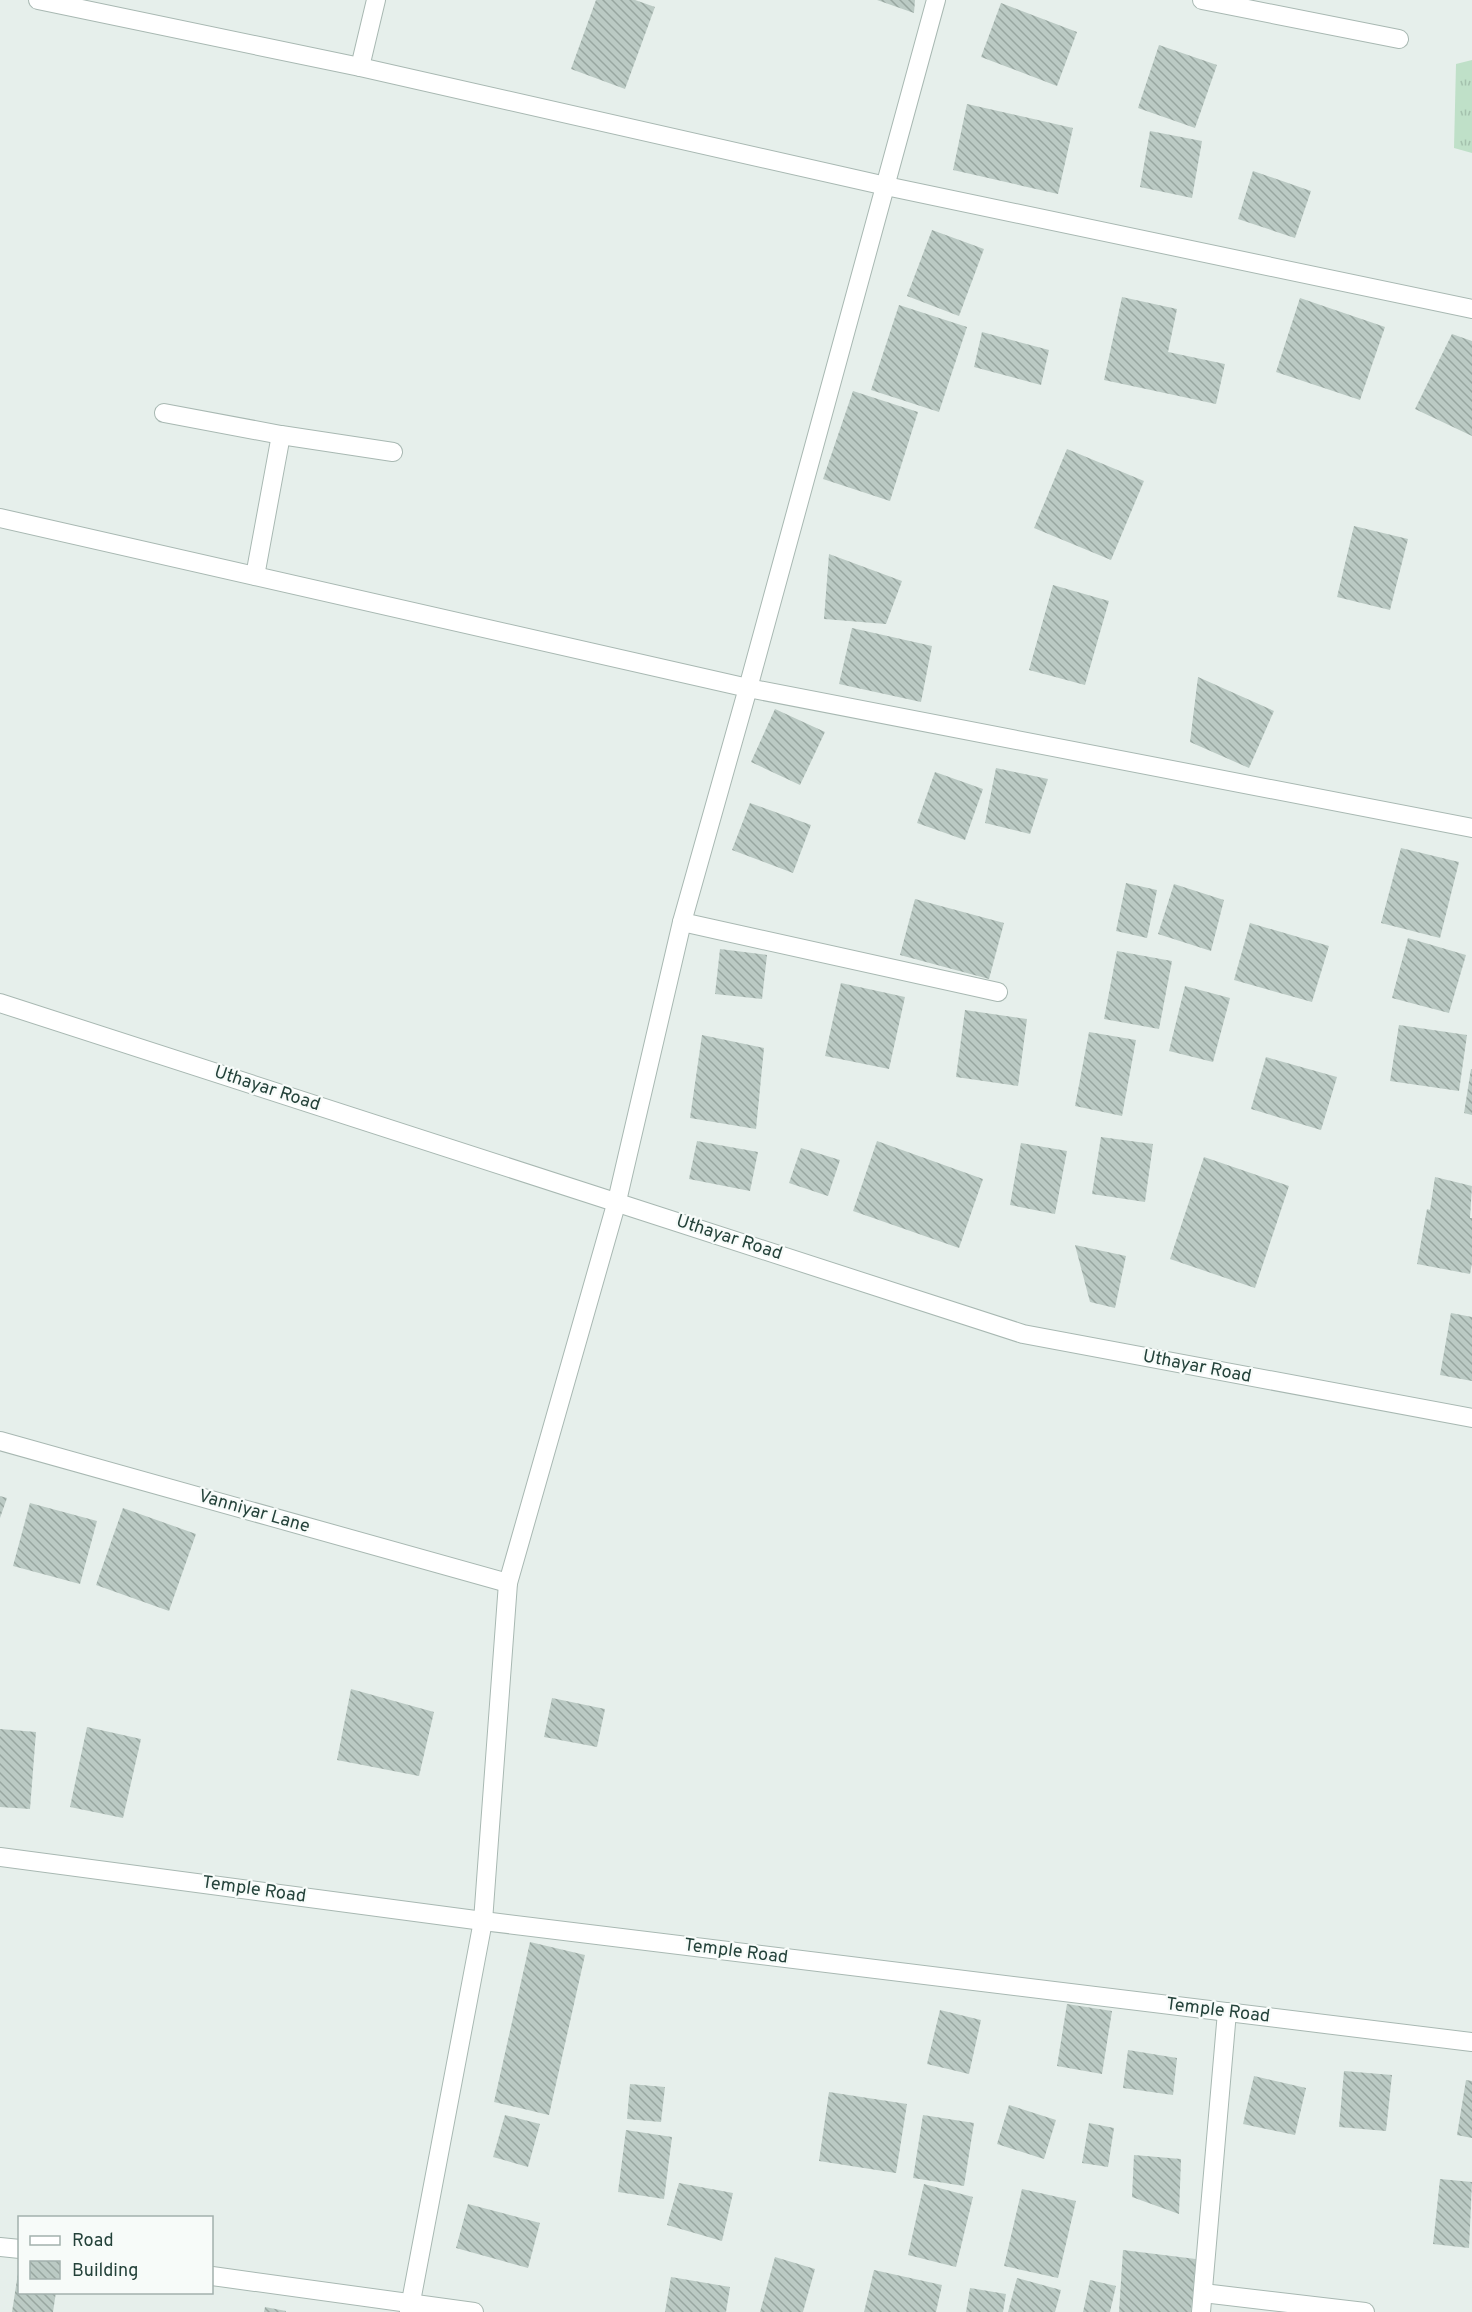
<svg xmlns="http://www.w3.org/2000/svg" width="1472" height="2312" viewBox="0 0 1472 2312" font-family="Overpass,sans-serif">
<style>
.grass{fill:url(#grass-tufts)}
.building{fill:url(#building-back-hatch)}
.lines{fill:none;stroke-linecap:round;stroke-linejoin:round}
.minor-casing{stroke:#a8b8b2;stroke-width:20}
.minor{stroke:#fff;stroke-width:18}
.labels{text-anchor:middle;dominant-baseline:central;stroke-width:4.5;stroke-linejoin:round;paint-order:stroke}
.street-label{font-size:18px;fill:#24423a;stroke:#f7fbf9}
</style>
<defs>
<pattern id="grass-tufts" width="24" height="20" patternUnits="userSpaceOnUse" patternTransform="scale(1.5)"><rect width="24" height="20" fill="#bfe0c8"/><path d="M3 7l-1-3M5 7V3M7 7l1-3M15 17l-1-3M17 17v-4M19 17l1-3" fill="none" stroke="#a4c1ad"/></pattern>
<pattern id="building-back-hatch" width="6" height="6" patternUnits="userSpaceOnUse" patternTransform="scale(1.5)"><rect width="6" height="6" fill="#bbcac4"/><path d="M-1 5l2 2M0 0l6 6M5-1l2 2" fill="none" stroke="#98a6a0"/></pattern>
</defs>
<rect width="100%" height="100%" fill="#e6efeb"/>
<!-- grass -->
<polygon class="grass" points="1472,60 1472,153 1454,148 1456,64"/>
<!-- building -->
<g class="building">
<polygon points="596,0 635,0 655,7 625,89 571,69"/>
<polygon points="877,0 915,0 914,13"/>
<polygon points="1001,3 1077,32 1057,86 981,57"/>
<polygon points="1159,45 1217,65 1195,128 1138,108"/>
<polygon points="967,104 1073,128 1058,194 953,170"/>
<polygon points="1150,131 1202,141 1192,198 1140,187"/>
<polygon points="1253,171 1311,191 1295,238 1238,219"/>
<polygon points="932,230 984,249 959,316 907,296"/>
<polygon points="1122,297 1177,309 1168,352 1225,364 1216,404 1104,380"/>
<polygon points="1300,298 1385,327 1360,400 1276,372"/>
<polygon points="899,305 967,327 939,412 871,390"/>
<polygon points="982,332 1049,350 1041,385 974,367"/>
<polygon points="1452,334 1472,341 1472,436 1415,409"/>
<polygon points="853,391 918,412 890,501 823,479"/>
<polygon points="1067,449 1144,481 1111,560 1034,528"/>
<polygon points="1354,526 1408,539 1390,610 1337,597"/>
<polygon points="829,554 902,581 886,624 824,619"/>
<polygon points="1053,585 1109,601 1085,685 1029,670"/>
<polygon points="852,628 932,646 921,702 839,684"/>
<polygon points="1198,677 1274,711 1249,768 1190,742"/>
<polygon points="775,709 825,732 800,785 751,762"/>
<polygon points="996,768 1048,779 1030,834 985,823"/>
<polygon points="935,772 983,789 965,840 917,823"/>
<polygon points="750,803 811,825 793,873 732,850"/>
<polygon points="1401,848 1459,862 1440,938 1381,923"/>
<polygon points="1126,883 1157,890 1147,938 1116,931"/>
<polygon points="1174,884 1224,900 1211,951 1158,934"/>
<polygon points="915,899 1004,923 989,979 900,955"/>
<polygon points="1250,923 1329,946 1312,1002 1234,980"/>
<polygon points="1408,938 1466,955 1449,1013 1392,998"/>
<polygon points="720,949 767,955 762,999 715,994"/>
<polygon points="1117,951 1172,961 1159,1029 1104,1019"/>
<polygon points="841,983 905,997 889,1069 825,1056"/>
<polygon points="1185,986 1230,998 1213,1062 1169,1051"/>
<polygon points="965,1010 1027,1019 1018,1086 956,1077"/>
<polygon points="1399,1025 1467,1035 1459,1091 1390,1081"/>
<polygon points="1089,1032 1136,1040 1122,1116 1075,1106"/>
<polygon points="702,1035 764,1048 756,1129 690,1118"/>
<polygon points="1266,1057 1337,1077 1321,1130 1251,1109"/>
<polygon points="1471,1069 1472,1069 1472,1115 1464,1113"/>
<polygon points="1101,1137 1153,1144 1145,1202 1092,1194"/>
<polygon points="697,1141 758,1152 750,1191 689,1179"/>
<polygon points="877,1141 983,1179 959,1248 853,1211"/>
<polygon points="1021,1143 1067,1151 1055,1214 1010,1205"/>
<polygon points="801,1148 840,1160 828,1196 789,1183"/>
<polygon points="1204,1157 1289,1186 1255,1288 1170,1259"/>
<polygon points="1435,1177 1472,1186 1470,1218 1472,1218 1472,1263 1470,1274 1417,1264 1427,1209 1430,1210"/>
<polygon points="1075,1245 1126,1256 1115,1308 1090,1302"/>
<polygon points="1451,1313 1472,1317 1472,1381 1440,1375"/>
<polygon points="0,1496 7,1498 0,1518"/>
<polygon points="30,1503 97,1521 80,1584 13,1566"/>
<polygon points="123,1508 196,1534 169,1611 96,1585"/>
<polygon points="351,1689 434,1712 419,1776 337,1760"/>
<polygon points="552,1698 605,1709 597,1747 544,1737"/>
<polygon points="87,1727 141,1739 123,1818 70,1807"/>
<polygon points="0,1729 36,1732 30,1809 0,1807"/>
<polygon points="530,1942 585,1955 549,2115 494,2102"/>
<polygon points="1067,2004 1112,2011 1102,2074 1057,2066"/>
<polygon points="940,2010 981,2020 969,2074 927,2064"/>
<polygon points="1128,2050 1177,2058 1173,2095 1123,2088"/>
<polygon points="1344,2071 1392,2075 1386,2131 1339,2127"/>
<polygon points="1254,2076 1306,2088 1295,2135 1243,2124"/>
<polygon points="1466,2080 1472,2081 1472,2138 1457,2135"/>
<polygon points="630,2084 665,2087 661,2122 627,2119"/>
<polygon points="829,2092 907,2104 896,2173 819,2161"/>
<polygon points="1009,2105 1056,2120 1044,2159 997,2144"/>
<polygon points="505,2115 540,2124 528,2167 493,2157"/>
<polygon points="923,2115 974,2123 964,2186 913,2178"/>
<polygon points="1089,2123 1114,2128 1108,2167 1082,2163"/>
<polygon points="626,2130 672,2137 664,2199 618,2192"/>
<polygon points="1134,2155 1181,2159 1179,2214 1132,2197"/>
<polygon points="1440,2179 1472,2182 1469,2248 1433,2244"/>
<polygon points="679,2183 733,2193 722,2241 667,2225"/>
<polygon points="924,2184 973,2197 956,2267 908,2255"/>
<polygon points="1022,2189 1076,2201 1058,2278 1004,2266"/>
<polygon points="468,2204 540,2223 528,2268 456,2248"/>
<polygon points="1123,2250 1196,2259 1191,2312 1119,2312"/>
<polygon points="775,2257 815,2269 803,2312 760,2312"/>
<polygon points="874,2270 942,2285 936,2312 864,2312"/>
<polygon points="18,2273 20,2292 56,2292 53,2312 12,2312"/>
<polygon points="671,2277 730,2287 726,2312 665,2312"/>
<polygon points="1017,2278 1061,2290 1055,2312 1008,2312"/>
<polygon points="1090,2280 1116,2286 1110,2312 1083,2312"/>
<polygon points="970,2288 1006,2294 1003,2312 966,2312"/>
<polygon points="265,2307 286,2311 286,2312 264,2312"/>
</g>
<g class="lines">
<defs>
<g id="minor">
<polyline points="38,0 360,67 886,186 1472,309"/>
<polyline points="1202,0 1399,39"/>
<polyline points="360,67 376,0"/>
<polyline points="164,413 281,435 393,452"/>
<polyline points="0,518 748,688 1472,828"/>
<polyline points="255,576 281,435"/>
<polyline points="682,922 998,992"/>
<polyline points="0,1003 1023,1334 1472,1418"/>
<polyline points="0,1441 508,1583"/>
<polyline points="0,1857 483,1921 1472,2042"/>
<polyline points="0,2247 20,2249"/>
<polyline points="212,2276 474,2312"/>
<polyline points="1203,2293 1365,2312"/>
<polyline points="409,2312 483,1921 508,1583 617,1201 682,922 748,688 936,0"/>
<polyline points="1201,2312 1227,2012"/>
</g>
</defs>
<!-- minor casing -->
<use href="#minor" class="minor-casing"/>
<!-- minor -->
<use href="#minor" class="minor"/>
</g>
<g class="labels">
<!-- street labels -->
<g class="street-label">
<text transform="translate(267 1089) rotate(18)">Uthayar Road</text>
<text transform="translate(729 1238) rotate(18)">Uthayar Road</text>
<text transform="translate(1197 1367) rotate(11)">Uthayar Road</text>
<text transform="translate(254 1512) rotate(16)">Vanniyar Lane</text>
<text transform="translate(254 1890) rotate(8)">Temple Road</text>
<text transform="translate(736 1952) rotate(7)">Temple Road</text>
<text transform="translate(1218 2011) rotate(7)">Temple Road</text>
</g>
</g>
<!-- legend -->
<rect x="18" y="2216" width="195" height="78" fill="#f7fbf9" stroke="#a3b1ad" stroke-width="1.5"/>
<rect x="30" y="2236" width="30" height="9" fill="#ffffff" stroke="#a3b1ad" stroke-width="1.5"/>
<text x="72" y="2246" font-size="18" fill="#24423a">Road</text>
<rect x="30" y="2261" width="30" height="18" fill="url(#building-back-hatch)" stroke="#a3b1ad" stroke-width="1.5"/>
<text x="72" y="2276" font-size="18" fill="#24423a">Building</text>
</svg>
